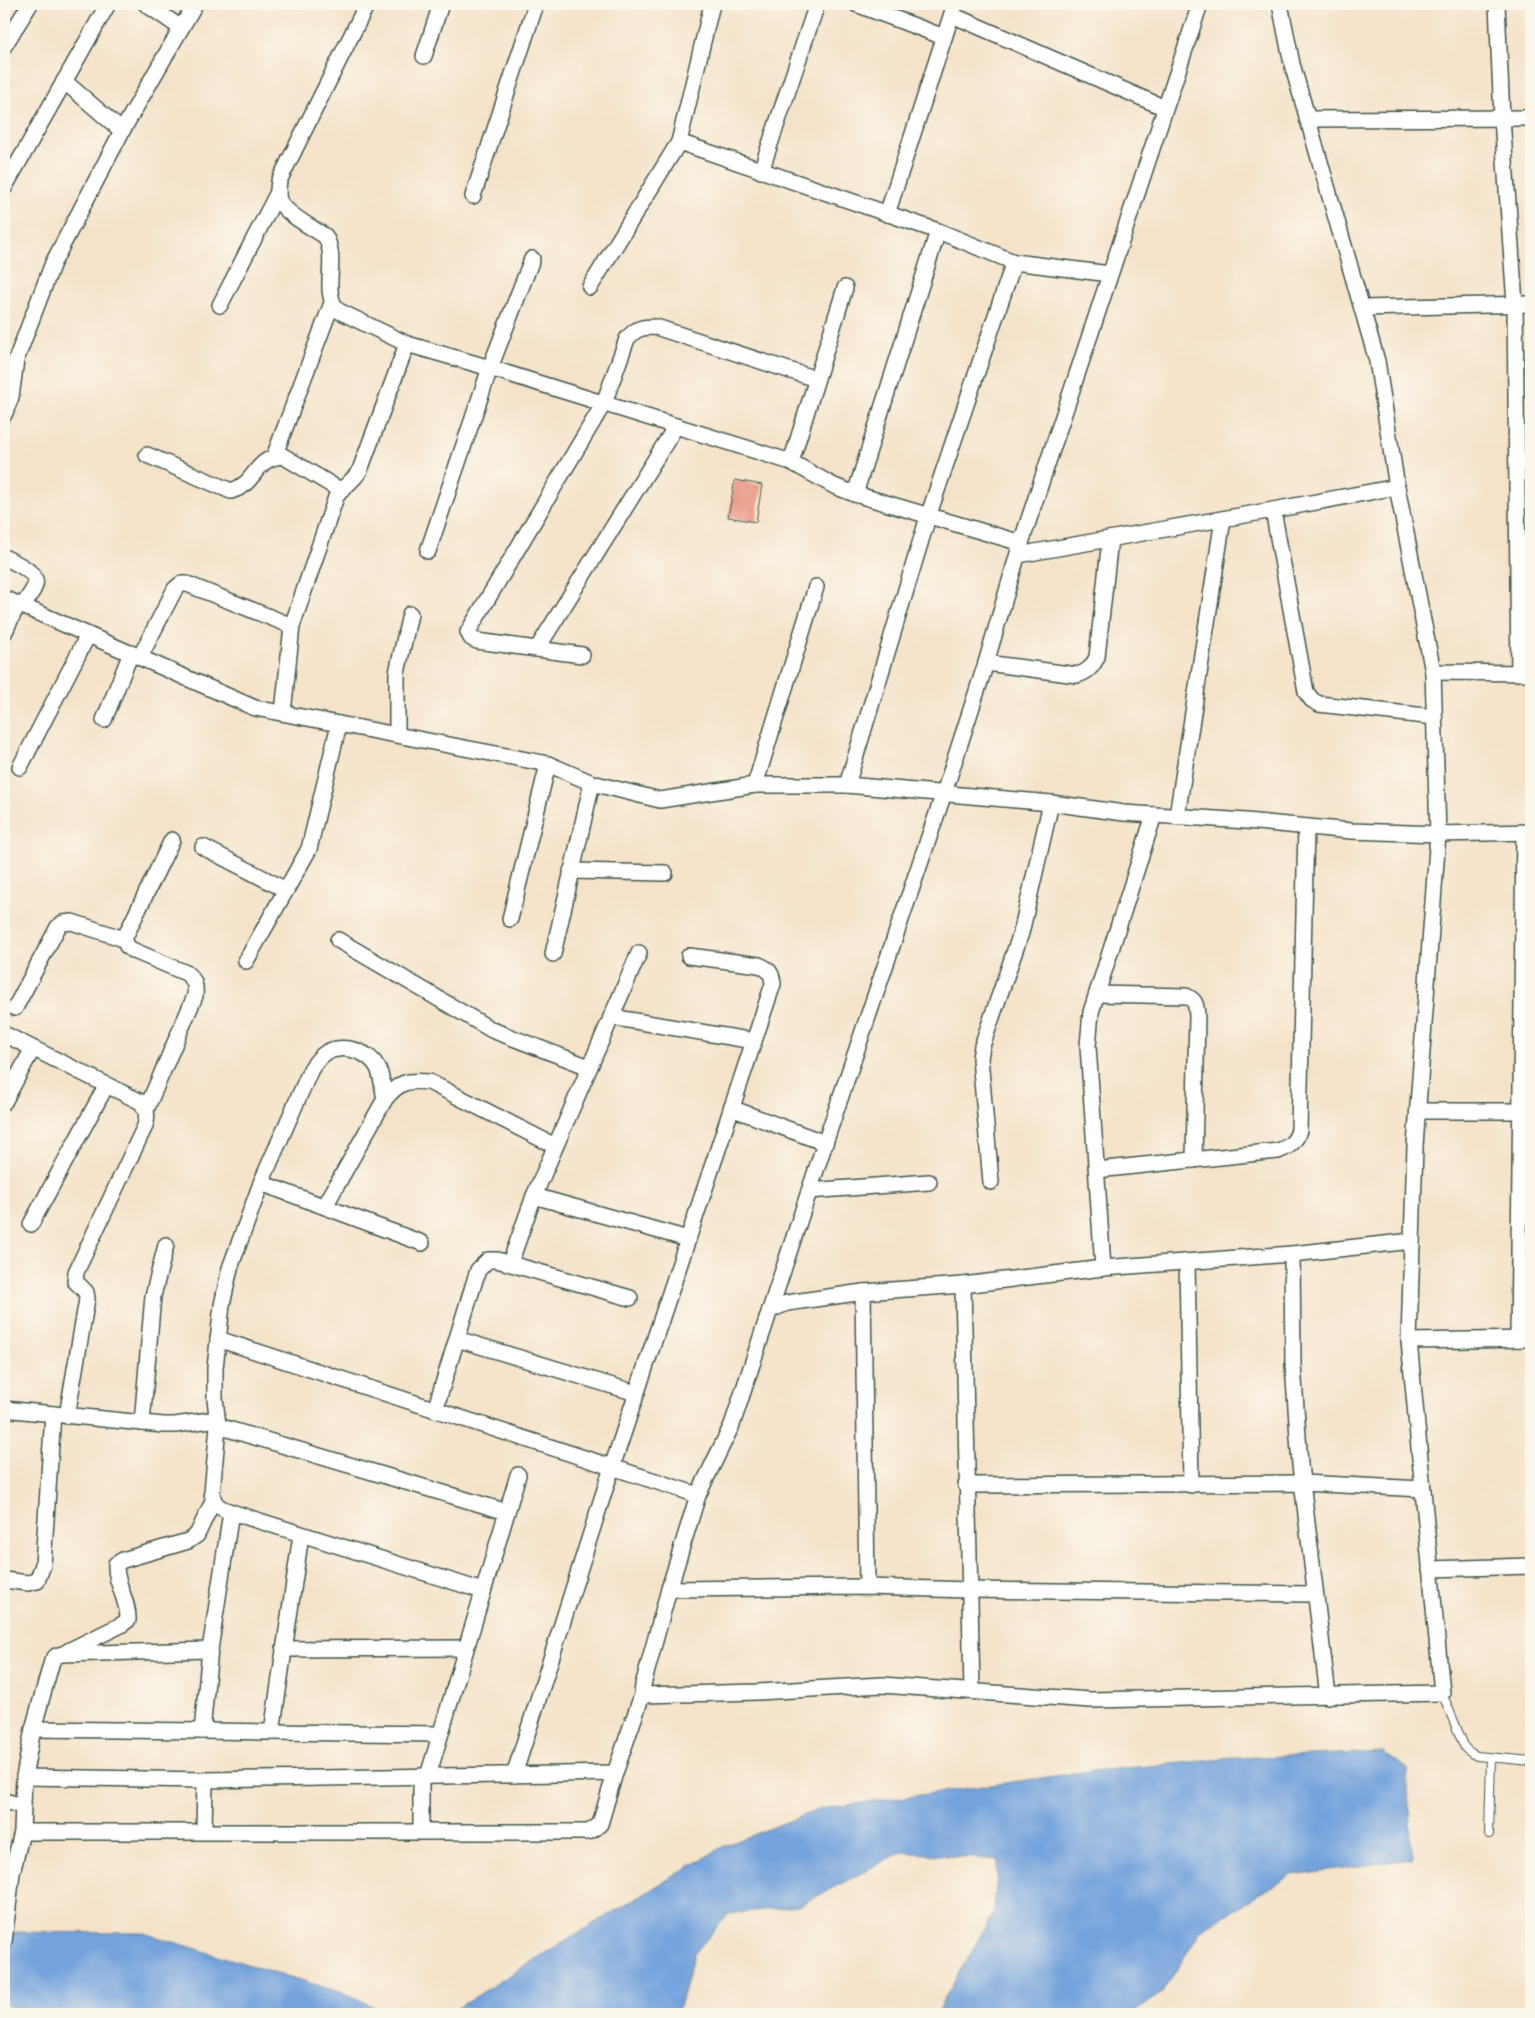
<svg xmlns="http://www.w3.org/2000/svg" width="1535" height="2018" viewBox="0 0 1535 2018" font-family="'IM FELL French Canon',serif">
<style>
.water{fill:#73a2dc;stroke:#497088}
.building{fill:#e9927e}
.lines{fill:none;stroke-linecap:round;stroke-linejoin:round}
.service-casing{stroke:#3f564a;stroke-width:10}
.minor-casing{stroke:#3f564a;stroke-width:18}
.service{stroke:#fff;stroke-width:8}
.minor{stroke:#fff;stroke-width:15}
</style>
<rect width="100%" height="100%" fill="#fbf7ec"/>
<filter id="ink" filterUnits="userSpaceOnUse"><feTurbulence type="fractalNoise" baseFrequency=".02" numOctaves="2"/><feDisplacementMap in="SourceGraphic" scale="10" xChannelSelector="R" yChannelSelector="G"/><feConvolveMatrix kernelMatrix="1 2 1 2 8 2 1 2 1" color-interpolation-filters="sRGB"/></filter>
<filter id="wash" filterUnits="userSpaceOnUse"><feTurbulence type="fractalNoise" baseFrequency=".0096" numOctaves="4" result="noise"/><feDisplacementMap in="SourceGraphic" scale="20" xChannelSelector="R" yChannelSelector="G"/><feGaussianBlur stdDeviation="1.12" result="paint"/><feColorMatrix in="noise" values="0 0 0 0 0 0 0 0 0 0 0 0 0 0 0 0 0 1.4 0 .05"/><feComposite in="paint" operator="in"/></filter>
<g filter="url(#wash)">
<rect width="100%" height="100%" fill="#f5e3c9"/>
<!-- water -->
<g class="water">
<polygon points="1383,1752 1407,1769 1412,1859 1291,1875 1201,1930 1162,1993 1130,2014 936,2014 994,1912 998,1860 902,1852 798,1906 728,1914 694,1954 677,2014 448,2014 561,1943 724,1846 820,1809 1083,1772 1235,1758"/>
<polygon points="15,1932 144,1933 350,1995 389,2014 55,2014 4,2005 4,1955"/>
</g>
<g id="blocks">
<!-- building -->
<polygon class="building" points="735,480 762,485 756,522 728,517"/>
</g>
</g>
<g filter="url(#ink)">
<use href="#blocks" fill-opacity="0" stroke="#3f564a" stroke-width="1"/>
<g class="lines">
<defs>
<g id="service">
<polyline points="1442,1693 1465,1748 1471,1753 1477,1756 1531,1761"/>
<polyline points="1489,1834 1491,1758"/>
</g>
<g id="minor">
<polyline points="146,4 181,28"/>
<path d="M367,4L279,181C278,187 277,194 279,200C285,214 313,228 325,236C339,260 321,289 337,310L407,344L490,368L791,462L834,486L855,494L1021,543"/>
<polyline points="856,4 944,37"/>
<polyline points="1497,4 1502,118 1515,304 1519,673"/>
<polyline points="952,15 1165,108"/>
<polyline points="4,46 30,4"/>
<polyline points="424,56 441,4"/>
<polyline points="64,81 122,131"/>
<polyline points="1307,119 1531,118"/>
<polyline points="679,142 938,231 1014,262 1110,274"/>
<polyline points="761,171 817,4"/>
<polyline points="4,188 108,4"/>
<polyline points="473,196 536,4"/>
<polyline points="887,214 955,4"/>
<polyline points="590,287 679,142 712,4"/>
<polyline points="220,305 278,192"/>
<polyline points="1362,308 1531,304"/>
<polyline points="4,415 11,397 16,360 53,263 122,131 195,4"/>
<path d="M147,455L231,491C257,484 253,458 283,456L340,490"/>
<polyline points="274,457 332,303"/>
<polyline points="791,462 845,288"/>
<polyline points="855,494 938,231"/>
<polyline points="1273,510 1306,692 1312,700 1319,704 1434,717"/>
<polyline points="428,551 490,368 532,259"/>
<polyline points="1018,555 1273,510 1397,487"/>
<path d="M4,557C13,562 39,572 35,585C33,592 26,600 23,606"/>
<polyline points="4,598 255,708 548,764 592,783 660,800 755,785 847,785 1051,803 1124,813 1246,821 1351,831 1438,834 1531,832"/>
<polyline points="4,633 18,604"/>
<polyline points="537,649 676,426"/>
<path d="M582,655L477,641L471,638L468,632L604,403L627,339C636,328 642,327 656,327L816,379"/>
<polyline points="140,657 175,589 181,584 187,584 292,626"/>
<path d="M986,663L1077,675C1088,672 1092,667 1097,657L1110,539"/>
<polyline points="1433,672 1531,673"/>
<path d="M283,713L292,626L336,497C343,486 354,481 360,470L407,344"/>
<polyline points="104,720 131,653"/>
<polyline points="397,735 397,673 410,614"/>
<polyline points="20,767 88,635"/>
<polyline points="755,785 816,587"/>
<polyline points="847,785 928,517 1014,262"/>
<polyline points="1177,816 1223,519"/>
<polyline points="203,847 286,890"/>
<polyline points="571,871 665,873"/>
<polyline points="510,919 548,764"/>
<polyline points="338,940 492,1030 589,1067"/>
<polyline points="553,954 592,783"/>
<polyline points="246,961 309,849 339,724"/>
<path d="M1097,994L1186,996C1196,1000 1196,1005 1197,1015L1194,1160"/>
<polyline points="15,1008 58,927 63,923 72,922 124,939"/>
<polyline points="611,1017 754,1041"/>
<path d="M4,1034L141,1102C147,1111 148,1117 145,1126L76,1272L75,1281L86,1292L87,1299L67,1416"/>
<path d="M385,1099C383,1090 382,1077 378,1068C369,1051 345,1044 327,1052C320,1056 315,1063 311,1069L261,1183L230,1268L222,1305L215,1368V1398L218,1426L212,1493C214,1506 220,1508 231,1512L483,1591"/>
<polyline points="4,1102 32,1050"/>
<polyline points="731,1108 825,1143"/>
<path d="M146,1110L195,996C196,985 195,980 186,973L132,950L127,946L124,939L172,840"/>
<polyline points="1418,1111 1531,1111"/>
<path d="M1097,1170L1278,1151C1289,1147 1296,1142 1299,1130L1306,827"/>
<polyline points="991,1182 980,1058 982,1046 1021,933 1051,803"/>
<polyline points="261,1183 422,1243"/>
<polyline points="809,1191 929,1182"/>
<polyline points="534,1196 688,1239"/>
<path d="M325,1206L385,1099C400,1081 407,1080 429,1082L555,1146"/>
<polyline points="31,1224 106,1086"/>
<polyline points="1292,1254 1293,1365 1300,1465 1328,1696"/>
<polyline points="1187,1262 1191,1485"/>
<polyline points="510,1263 534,1196 639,953"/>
<polyline points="1103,1268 1088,1046 1091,1012 1154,815"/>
<polyline points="963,1285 972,1691"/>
<polyline points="863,1292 867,1587"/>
<polyline points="770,1310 787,1303 863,1292 963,1285 1103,1268 1292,1254 1412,1241"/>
<polyline points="218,1339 698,1495"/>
<polyline points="457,1339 636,1393"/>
<polyline points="1518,1339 1524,833"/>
<polyline points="1409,1341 1531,1339"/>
<polyline points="4,1409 163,1425 175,1425 217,1419"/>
<polyline points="435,1410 478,1270 488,1260 497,1260 630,1298"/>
<polyline points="142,1423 153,1296 166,1245"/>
<polyline points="218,1426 507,1512"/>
<polyline points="966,1485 1302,1483 1423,1489"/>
<polyline points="1430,1569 1531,1566"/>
<polyline points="4,1580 28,1583 37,1581 43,1565 53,1414"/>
<polyline points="669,1589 867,1587 969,1590 1314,1594"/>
<polyline points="284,1649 466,1648"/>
<path d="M68,1651L121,1625L128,1620C129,1601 115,1584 116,1564L123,1560L188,1541L197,1535L213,1501"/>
<polyline points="642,1695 758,1692 882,1685 1090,1700 1442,1693 1409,1341 1415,1146 1438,834 1433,672 1397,487 1377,361 1292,64 1280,4"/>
<polyline points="33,1729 440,1734"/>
<polyline points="202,1731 210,1650 231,1512"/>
<polyline points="272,1732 301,1535"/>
<path d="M514,1775L612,1467L773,984C772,973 769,969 759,965L689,956"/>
<polyline points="428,1776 518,1475"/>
<polyline points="24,1777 205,1780 615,1773"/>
<polyline points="4,1801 23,1806"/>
<polyline points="204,1831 205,1780"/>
<polyline points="421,1831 421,1776"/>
<polyline points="22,1832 588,1832 594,1829 600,1824 615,1773 642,1695 643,1685 669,1589 698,1495 732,1425 825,1143 944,793 986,663 1021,543 1200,4"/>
<polyline points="4,1941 12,1873 22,1832 24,1777 33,1729 52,1661 56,1656 62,1654 210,1650"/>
</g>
</defs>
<!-- service casing -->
<use href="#service" class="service-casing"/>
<!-- minor casing -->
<use href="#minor" class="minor-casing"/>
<!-- service -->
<use href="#service" class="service"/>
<!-- minor -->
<use href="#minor" class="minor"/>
</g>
</g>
<!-- margin -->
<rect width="1535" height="2018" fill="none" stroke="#fbf7ec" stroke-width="20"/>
</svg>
